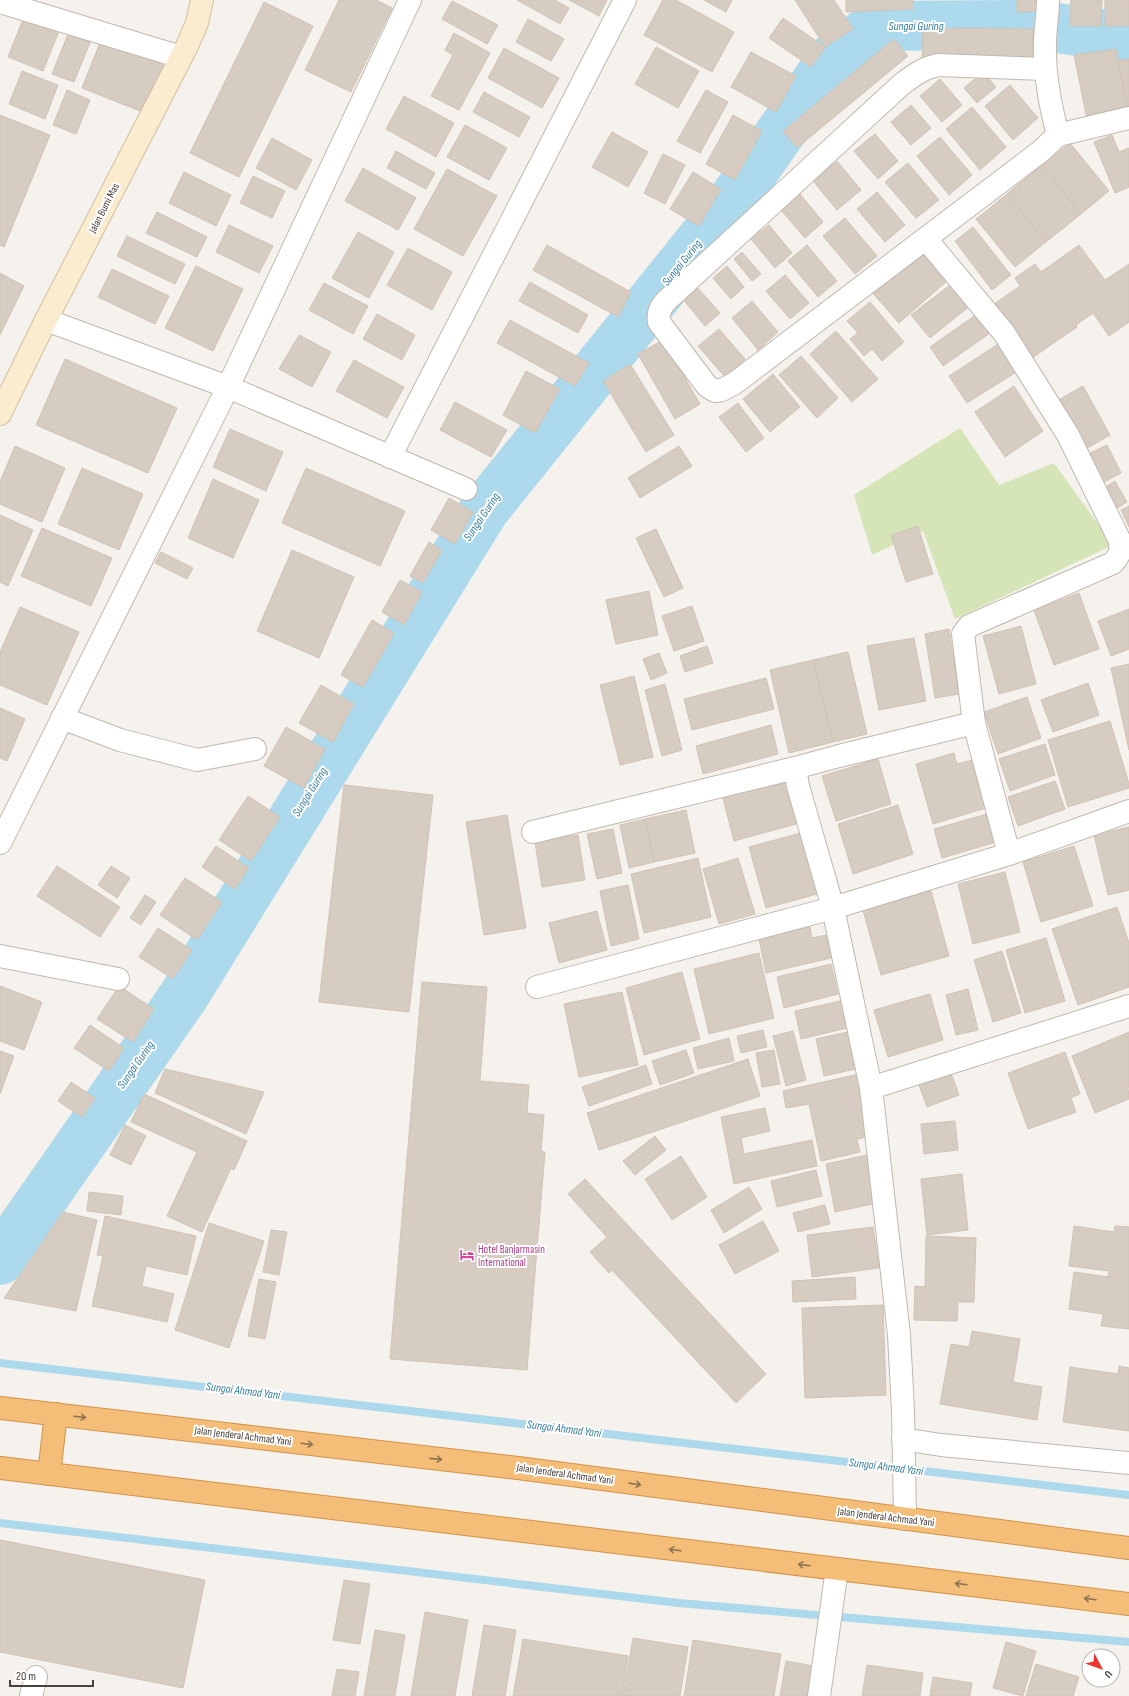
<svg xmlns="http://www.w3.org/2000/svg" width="1129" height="1696" viewBox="0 0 1129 1696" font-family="'Sofia Sans Condensed',sans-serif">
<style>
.green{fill:#d5e5b8}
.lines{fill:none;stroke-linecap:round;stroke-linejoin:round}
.stream{stroke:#add9ec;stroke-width:8}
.river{stroke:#add9ec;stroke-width:50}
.building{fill:#d6ccc2;stroke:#d0c3b5}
.street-casing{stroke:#c0b8af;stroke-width:24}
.secondary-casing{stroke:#d1bf9f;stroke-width:24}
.highway-casing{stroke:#d39247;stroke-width:24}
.street{stroke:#fff;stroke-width:22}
.secondary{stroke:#fbeccf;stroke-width:22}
.highway{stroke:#f4be78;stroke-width:22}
.oneway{stroke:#8d7353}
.labels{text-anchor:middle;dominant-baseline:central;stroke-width:4;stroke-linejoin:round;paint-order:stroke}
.street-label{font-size:11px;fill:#49413a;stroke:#fff}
.hotel-label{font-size:11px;fill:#b23c85;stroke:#fff;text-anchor:start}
.water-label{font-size:12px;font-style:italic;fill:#357c9e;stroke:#fff}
</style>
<rect width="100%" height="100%" fill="#f5f1ec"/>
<!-- green -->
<polygon class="green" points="960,428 999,485 1054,463 1113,545 955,619 923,531 872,555 854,495"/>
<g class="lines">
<!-- stream -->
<g class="stream">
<polyline points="0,1363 1129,1495"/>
<polyline points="0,1523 679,1603 1129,1642"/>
</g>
<!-- river -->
<polyline class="river" points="0,1260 183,997 484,510 731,203 833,58 875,26 1035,25 1129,38"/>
</g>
<!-- building -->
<g class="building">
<polygon points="339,0 376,0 392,8 351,92 305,70"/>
<polygon points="517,0 555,0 569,8 560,24"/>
<polygon points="569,0 607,0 599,16"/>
<polygon points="663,0 676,0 734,32 712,72 644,35"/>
<polygon points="704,0 732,0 726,12"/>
<polygon points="795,0 834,0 853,29 825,47"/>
<polygon points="846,0 913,0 913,9 846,12"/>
<polygon points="1017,0 1040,0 1041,11 1017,12"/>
<polygon points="1071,0 1102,0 1101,26 1070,26"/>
<rect x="1105" y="0" width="24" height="26"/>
<polygon points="452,1 498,25 487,44 442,19"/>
<polygon points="264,2 313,26 239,177 190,153"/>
<polygon points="24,17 59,31 43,71 8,57"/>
<polygon points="783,18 825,47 811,67 769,38"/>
<polygon points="528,19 564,39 551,61 516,42"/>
<polygon points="923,28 1033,29 1032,61 922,61"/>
<polygon points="69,32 91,40 74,82 52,74"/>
<polygon points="454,33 490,53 459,110 431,96 453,55 445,50"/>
<polygon points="894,39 908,56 797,148 783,131"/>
<polygon points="101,40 164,65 145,113 82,88"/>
<polygon points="656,47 699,71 678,108 635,84"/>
<polygon points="504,48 559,78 542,108 488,78"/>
<polygon points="1116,49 1128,109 1087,119 1074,55"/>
<polygon points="751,52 796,76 776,112 731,87"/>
<polygon points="1129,59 1129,109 1128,109 1118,61"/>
<polygon points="22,71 58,85 45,119 9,104"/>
<polygon points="983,72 996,87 977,103 964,88"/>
<polygon points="940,79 962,105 942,122 920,96"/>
<polygon points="1010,85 1038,118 1013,140 985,106"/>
<polygon points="67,90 90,100 76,134 53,125"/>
<polygon points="706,90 728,102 700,153 677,141"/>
<polygon points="484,92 530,117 519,137 473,112"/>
<polygon points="404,96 454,123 436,157 386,129"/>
<polygon points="911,105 931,128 911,145 891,122"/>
<polygon points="972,107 1006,147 980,170 946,129"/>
<polygon points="0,115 50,135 4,247 0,245"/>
<polygon points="733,115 762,131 735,180 706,164"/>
<polygon points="465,125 507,148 489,180 447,157"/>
<polygon points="612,132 648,152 628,187 592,167"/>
<polygon points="875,134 898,161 878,179 854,151"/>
<polygon points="1112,135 1119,152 1129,148 1129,187 1115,193 1094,142"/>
<polygon points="940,137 972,175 949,195 917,156"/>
<polygon points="272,138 312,160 296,190 256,168"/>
<polygon points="1070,143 1109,191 1081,214 1042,165"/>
<polygon points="396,151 435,173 426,189 387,168"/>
<polygon points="663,154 685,165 665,204 644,193"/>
<polygon points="837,161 861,190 837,210 813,181"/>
<polygon points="908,163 939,200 916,218 885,182"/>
<polygon points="1042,165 1081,214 1046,242 1007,194"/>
<polygon points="363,168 416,198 398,230 345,201"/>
<polygon points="447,169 497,196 463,256 414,229"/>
<polygon points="184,172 231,195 216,226 169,203"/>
<polygon points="693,172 721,189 699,226 670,209"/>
<polygon points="253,176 285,191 272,218 240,203"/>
<polygon points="877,192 905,225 885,242 857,209"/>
<polygon points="800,194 823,222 805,238 781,210"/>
<polygon points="1007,194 1046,242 1015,267 976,219"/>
<polygon points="157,212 207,237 197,257 146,233"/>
<polygon points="845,218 877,256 855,274 823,236"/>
<polygon points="229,225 273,246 259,273 216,252"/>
<polygon points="769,225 792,253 775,268 751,239"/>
<polygon points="973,227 1011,275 992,290 955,241"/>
<polygon points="358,232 394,252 369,298 332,278"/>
<polygon points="127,236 185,264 175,284 117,256"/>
<polygon points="547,245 631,292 618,317 533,270"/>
<polygon points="807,245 837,281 818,297 788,261"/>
<polygon points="1079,245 1105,280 1129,264 1129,322 1109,336 1093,313 1076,325 1077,327 1032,358 994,304 1020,286 1015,278 1035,264 1041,272"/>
<polygon points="408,248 452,272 432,310 387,285"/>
<polygon points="920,249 948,280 899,323 871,291"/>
<polygon points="742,252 761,274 752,281 734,259"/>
<polygon points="196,266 243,289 213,351 165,328"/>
<polygon points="727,266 744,287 731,299 713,278"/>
<polygon points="112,269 169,296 155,324 98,297"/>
<polygon points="0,273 24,286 0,335"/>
<polygon points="785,275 809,303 790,319 766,291"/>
<polygon points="530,282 588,315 578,333 519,301"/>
<polygon points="954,282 971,305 930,338 911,315"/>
<polygon points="324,283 368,306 353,334 309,310"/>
<polygon points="696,286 720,313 705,326 682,298"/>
<polygon points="752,301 778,332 758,350 732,318"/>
<polygon points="870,302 904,342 882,361 872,349 864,356 850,339 858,333 847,321"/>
<polygon points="377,314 415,335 402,360 363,339"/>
<polygon points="977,314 990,333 943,366 930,347"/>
<polygon points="510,320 589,363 575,386 497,343"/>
<polygon points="719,329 745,359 725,377 698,346"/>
<polygon points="836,331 878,379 852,402 810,354"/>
<polygon points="299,335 331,352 312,387 279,369"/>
<polygon points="663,340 700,404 675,419 638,354"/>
<polygon points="1003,341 1021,369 967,403 949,376"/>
<polygon points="801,356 838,398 817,418 779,375"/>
<polygon points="65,359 177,408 148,473 36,425"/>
<polygon points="354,360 404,387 387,418 336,391"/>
<polygon points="630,364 674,435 646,452 603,381"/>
<polygon points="526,371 560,389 535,433 503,415"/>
<polygon points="773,374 800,407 770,432 743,399"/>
<polygon points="1014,386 1043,431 1005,457 975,412"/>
<polygon points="1083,386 1110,435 1082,451 1055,402"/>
<polygon points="455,402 507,430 491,457 440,430"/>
<polygon points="738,403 764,438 746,452 719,417"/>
<polygon points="230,429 283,452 266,491 213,467"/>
<polygon points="1107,445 1121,473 1100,484 1086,455"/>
<polygon points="15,446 65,468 42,522 0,504 0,482"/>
<polygon points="679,446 692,466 640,498 628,478"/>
<polygon points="82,468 143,494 119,550 58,524"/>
<polygon points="306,468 405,511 380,566 282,523"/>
<polygon points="213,479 259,500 233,558 188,538"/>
<polygon points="1115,481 1127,502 1111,512 1099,491"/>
<polygon points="449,498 473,512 455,544 431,530"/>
<polygon points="1129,506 1129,527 1121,510"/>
<polygon points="0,515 33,530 8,586 0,582"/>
<polygon points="918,526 933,574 906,582 891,535"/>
<polygon points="42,528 112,558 91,606 21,576"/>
<polygon points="656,529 683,588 664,597 636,538"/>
<polygon points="429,542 442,550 423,583 410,576"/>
<polygon points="292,550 354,577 319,658 257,631"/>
<polygon points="161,552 193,568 187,579 155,563"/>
<polygon points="400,580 422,592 404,625 382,612"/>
<polygon points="649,591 658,635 616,644 606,600"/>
<polygon points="1079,593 1099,649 1054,665 1034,610"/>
<polygon points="692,606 704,641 674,651 662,616"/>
<polygon points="20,607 79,632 47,705 0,685 0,652"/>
<polygon points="1129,609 1129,649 1111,656 1098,621"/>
<polygon points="372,620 394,633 363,687 341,675"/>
<polygon points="1021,626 1036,684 999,694 983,636"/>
<polygon points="949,629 959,694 935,698 925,634"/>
<polygon points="914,638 926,701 879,710 867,646"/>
<polygon points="707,646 713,663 685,672 680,656"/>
<polygon points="848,652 867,734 833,742 813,660"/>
<polygon points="659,653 667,673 651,680 643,659"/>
<polygon points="813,660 833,742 789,753 770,670"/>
<polygon points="1129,664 1129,750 1111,668"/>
<polygon points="634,676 653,757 620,765 600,685"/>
<polygon points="766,678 774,709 692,730 684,699"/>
<polygon points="1088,683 1099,715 1053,732 1041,700"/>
<polygon points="665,684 682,750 662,756 645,690"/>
<polygon points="321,685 354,704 333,742 299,723"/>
<polygon points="1027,697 1041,738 998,754 984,712"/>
<polygon points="0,708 25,719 7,761 0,758"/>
<polygon points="1110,721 1129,784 1129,788 1068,807 1048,740"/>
<polygon points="771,725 778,754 703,774 696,746"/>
<polygon points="286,727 325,749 304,788 264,766"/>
<polygon points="1045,744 1055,775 1010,791 999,759"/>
<polygon points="954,753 957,764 973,760 986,808 933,824 916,764"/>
<polygon points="878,759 891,804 836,821 822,776"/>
<polygon points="783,779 796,824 734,841 722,795"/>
<polygon points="1055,781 1065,809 1018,826 1008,797"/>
<polygon points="344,785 433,795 409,1012 319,1002"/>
<polygon points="248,796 280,817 251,861 219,840"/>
<polygon points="898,805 913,854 853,874 838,824"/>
<polygon points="686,810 695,853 654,862 645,819"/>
<polygon points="987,814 996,842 942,858 934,829"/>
<polygon points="507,815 526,928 484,935 466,822"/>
<polygon points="645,819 654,862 629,868 620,825"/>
<polygon points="1129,827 1129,890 1108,895 1094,835"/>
<polygon points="613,829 622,873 597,879 587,834"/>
<polygon points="804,832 821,893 766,908 749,847"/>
<polygon points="578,835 585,880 542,887 535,842"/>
<polygon points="216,846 249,868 235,889 202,867"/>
<polygon points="1074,846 1093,906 1041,922 1023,862"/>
<polygon points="698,858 711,917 644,933 631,874"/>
<polygon points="738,858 755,914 719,924 703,869"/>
<polygon points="57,866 120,907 100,937 37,896"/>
<polygon points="111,866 130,878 117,898 98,885"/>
<polygon points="1005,872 1020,932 973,944 958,884"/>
<polygon points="185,878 222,902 197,940 160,915"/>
<polygon points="628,885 639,939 611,946 600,891"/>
<polygon points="931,891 949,956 881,975 863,910"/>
<polygon points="145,895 156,902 141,925 130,918"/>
<polygon points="1117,907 1129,943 1129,987 1078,1005 1052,929"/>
<polygon points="597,911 607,950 559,963 549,923"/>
<polygon points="810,927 812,938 826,935 831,958 766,973 759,939"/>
<polygon points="158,928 192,950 173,979 139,957"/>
<polygon points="1046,938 1065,1001 1025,1013 1006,950"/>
<polygon points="1002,951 1021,1013 993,1022 974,960"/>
<polygon points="759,953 774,1018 709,1034 694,969"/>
<polygon points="831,964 838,994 784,1008 777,977"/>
<polygon points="682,972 700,1039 644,1055 626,988"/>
<polygon points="422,982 487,987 480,1081 529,1085 527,1113 544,1115 541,1151 545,1152 527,1370 390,1359"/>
<polygon points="0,986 42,1002 24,1050 0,1041"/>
<polygon points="119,986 154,1009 133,1042 97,1019"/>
<polygon points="968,989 978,1030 956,1035 946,995"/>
<polygon points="622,992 638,1065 579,1077 564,1004"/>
<polygon points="930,994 943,1040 888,1057 874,1010"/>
<polygon points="841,1001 847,1028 801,1039 795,1011"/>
<polygon points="90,1025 124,1048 109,1071 74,1048"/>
<polygon points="763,1030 767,1047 741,1053 737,1036"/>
<polygon points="793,1031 806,1080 786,1086 773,1036"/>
<polygon points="852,1031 860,1068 824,1076 816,1039"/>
<polygon points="1129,1032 1129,1087 1128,1088 1129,1099 1095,1113 1072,1056"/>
<polygon points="729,1038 734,1061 698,1069 693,1048"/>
<polygon points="686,1050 694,1073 660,1085 652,1061"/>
<polygon points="774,1050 780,1084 762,1087 756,1053"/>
<polygon points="0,1051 14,1056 0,1094"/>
<polygon points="1065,1052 1080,1094 1071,1098 1076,1112 1028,1129 1008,1073"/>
<polygon points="748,1059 760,1096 599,1150 587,1113"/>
<polygon points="646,1065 652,1084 589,1106 582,1087"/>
<polygon points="165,1069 264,1092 246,1134 155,1093"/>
<polygon points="951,1073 959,1095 927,1107 919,1085"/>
<polygon points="859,1074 872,1136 857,1139 860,1152 821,1161 809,1104 786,1108 783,1091"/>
<polygon points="71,1082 95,1098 82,1117 58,1101"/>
<polygon points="144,1094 247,1141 234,1170 231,1168 202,1232 167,1216 197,1152 131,1122"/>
<polygon points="765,1108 770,1131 741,1138 744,1154 812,1140 817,1166 734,1184 721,1117"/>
<polygon points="955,1121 958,1150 924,1154 921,1124"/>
<polygon points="125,1125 146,1136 131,1165 110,1155"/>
<polygon points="655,1136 666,1150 635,1175 623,1161"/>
<polygon points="872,1154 882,1202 835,1212 826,1164"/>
<polygon points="681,1156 707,1197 672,1220 645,1179"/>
<polygon points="816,1170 822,1196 777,1207 771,1181"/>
<polygon points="962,1174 968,1230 927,1235 921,1179"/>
<polygon points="585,1179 766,1374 736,1403 612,1270 609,1273 590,1252 607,1237 568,1194"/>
<polygon points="749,1187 762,1209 724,1233 711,1210"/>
<polygon points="89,1192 123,1196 121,1215 87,1211"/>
<polygon points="825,1205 830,1224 798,1232 793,1213"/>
<polygon points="63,1212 97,1220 76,1311 4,1298"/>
<polygon points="105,1216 196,1236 187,1275 146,1266 142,1286 174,1294 167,1322 92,1306 103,1256 97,1255"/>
<polygon points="763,1221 779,1251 735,1274 719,1245"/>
<polygon points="209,1223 264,1241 229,1348 175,1330"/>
<polygon points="1074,1226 1114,1232 1115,1226 1129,1227 1129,1329 1101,1326 1103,1314 1069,1309 1074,1272 1108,1277 1109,1271 1069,1266"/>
<polygon points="873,1227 879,1268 812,1277 807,1235"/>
<polygon points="271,1230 287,1232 279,1275 263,1272"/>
<polygon points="926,1236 976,1238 974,1302 958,1302 957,1321 914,1320 915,1286 925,1287"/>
<polygon points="855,1277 856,1299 793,1302 792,1281"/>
<polygon points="259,1279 276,1282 265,1339 248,1336"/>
<polygon points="883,1305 886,1395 805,1398 802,1308"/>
<polygon points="972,1331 1020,1339 1013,1382 1042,1387 1037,1420 940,1404 951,1344 969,1347"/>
<polygon points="1119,1366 1129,1368 1129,1431 1063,1422 1070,1367 1118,1374"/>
<polygon points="0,1540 205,1580 183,1688 0,1652"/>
<polygon points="344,1580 370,1584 360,1644 333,1640"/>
<polygon points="425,1612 468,1620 455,1696 411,1696"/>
<polygon points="484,1625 516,1630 505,1696 472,1696"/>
<polygon points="375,1630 405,1635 395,1696 364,1696"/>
<polygon points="633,1638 688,1647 680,1696 623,1696"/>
<polygon points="523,1639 628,1656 622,1696 513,1696"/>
<polygon points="693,1640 781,1654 774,1696 684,1696"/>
<polygon points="1006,1642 1036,1651 1023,1696 993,1688"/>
<polygon points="786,1661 814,1666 809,1696 780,1696"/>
<polygon points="1036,1664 1079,1677 1073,1696 1026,1696"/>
<polygon points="867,1665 923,1673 920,1696 862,1696"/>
<polygon points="337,1669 359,1672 355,1696 332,1696"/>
<polygon points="933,1677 972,1683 970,1696 930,1696"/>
</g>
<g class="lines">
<defs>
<g id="street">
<path d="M1048,0C1048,14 1045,29 1045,43C1044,74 1050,105 1058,135"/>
<polyline points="0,2 181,57"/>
<path d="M1045,69L938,65C923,68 914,75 902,84L679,289C669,299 656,306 659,322L707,386L715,391L722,390L735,383L1041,151L1058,135L1129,118"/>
<path d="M926,239L1004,333L1068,435L1119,539C1122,550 1120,555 1113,563L969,626L963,634L974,723L1009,854"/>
<polyline points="46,320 228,387 466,489"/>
<polyline points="390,457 625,0"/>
<polyline points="62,718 120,740 197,760 255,749"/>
<polyline points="533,832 795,768"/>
<polyline points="0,843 228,387 410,0"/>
<polyline points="0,956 118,979"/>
<polyline points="537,987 833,908 1009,854 1129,811"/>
<polyline points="871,1088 1129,1006"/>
<polyline points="903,1439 941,1445 1129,1463"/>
<polyline points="905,1519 903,1410 899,1335 871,1088 833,908 798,786 795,768 839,756 974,723"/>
<polyline points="31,1696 36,1677"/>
<polyline points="819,1696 837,1569"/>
</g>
<polyline id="secondary" points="0,414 46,320 187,46 197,23 202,0"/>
<g id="highway">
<polyline points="0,1408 518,1468 1129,1548"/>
<polyline points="0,1468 1129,1604"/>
<polyline points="49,1474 56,1414"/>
</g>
</defs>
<!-- street casing -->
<use href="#street" class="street-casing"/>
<!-- secondary casing -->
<use href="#secondary" class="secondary-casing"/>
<!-- highway casing -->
<use href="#highway" class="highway-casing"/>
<!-- street -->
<use href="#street" class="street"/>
<!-- secondary -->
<use href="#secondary" class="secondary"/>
<!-- highway -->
<use href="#highway" class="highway"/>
</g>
<!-- one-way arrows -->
<defs><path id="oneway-shaft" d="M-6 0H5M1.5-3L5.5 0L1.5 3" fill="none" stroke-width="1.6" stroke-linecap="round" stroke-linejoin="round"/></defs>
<g class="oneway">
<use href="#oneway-shaft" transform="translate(80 1417) rotate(7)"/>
<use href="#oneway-shaft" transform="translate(307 1444) rotate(7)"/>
<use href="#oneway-shaft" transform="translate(436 1459) rotate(6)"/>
<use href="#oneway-shaft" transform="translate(635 1484) rotate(8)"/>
<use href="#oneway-shaft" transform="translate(675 1550) rotate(-173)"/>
<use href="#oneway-shaft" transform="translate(804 1565) rotate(-173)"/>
<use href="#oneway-shaft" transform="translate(961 1584) rotate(-173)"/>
<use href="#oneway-shaft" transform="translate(1090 1599) rotate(-173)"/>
</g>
<!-- icons -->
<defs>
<symbol id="hotel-bare" viewBox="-9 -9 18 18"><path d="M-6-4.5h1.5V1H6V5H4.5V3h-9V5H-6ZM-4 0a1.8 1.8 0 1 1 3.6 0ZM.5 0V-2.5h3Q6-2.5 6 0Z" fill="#d1479c" stroke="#fff" stroke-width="2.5" paint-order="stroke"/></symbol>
</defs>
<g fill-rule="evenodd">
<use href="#hotel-bare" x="457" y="1245" width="20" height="20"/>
</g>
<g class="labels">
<!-- street labels -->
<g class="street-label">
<text transform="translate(104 208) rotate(-63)">Jalan Bumi Mas</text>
<text transform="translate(243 1436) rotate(7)">Jalan Jenderal Achmad Yani</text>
<text transform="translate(565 1474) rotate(8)">Jalan Jenderal Achmad Yani</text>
<text transform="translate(886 1517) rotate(7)">Jalan Jenderal Achmad Yani</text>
</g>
<!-- hotel labels -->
<g class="hotel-label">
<text x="478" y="1249">Hotel Banjarmasin<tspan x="478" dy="13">International</tspan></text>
</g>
<!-- water labels -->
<g class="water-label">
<text x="916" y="26">Sungai Guring</text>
<text transform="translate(682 263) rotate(-51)">Sungai Guring</text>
<text transform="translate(482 517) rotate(-56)">Sungai Guring</text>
<text transform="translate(310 792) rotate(-58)">Sungai Guring</text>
<text transform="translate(136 1065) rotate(-55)">Sungai Guring</text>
<text transform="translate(243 1391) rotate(7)">Sungai Ahmad Yani</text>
<text transform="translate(564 1429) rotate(7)">Sungai Ahmad Yani</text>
<text transform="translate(886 1467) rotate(7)">Sungai Ahmad Yani</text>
</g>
</g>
<!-- north arrow -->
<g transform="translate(1101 1668) rotate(131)"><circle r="19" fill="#ffffff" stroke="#b6b3b0"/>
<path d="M0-3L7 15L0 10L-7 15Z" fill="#ea362d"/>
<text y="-6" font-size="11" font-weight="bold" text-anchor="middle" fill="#49413a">U</text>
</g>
<!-- scale -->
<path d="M10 1680v6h83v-6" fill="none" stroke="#49413a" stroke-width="2"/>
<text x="16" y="1680" font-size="12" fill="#49413a" stroke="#ffffff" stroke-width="3" paint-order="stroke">20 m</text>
</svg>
